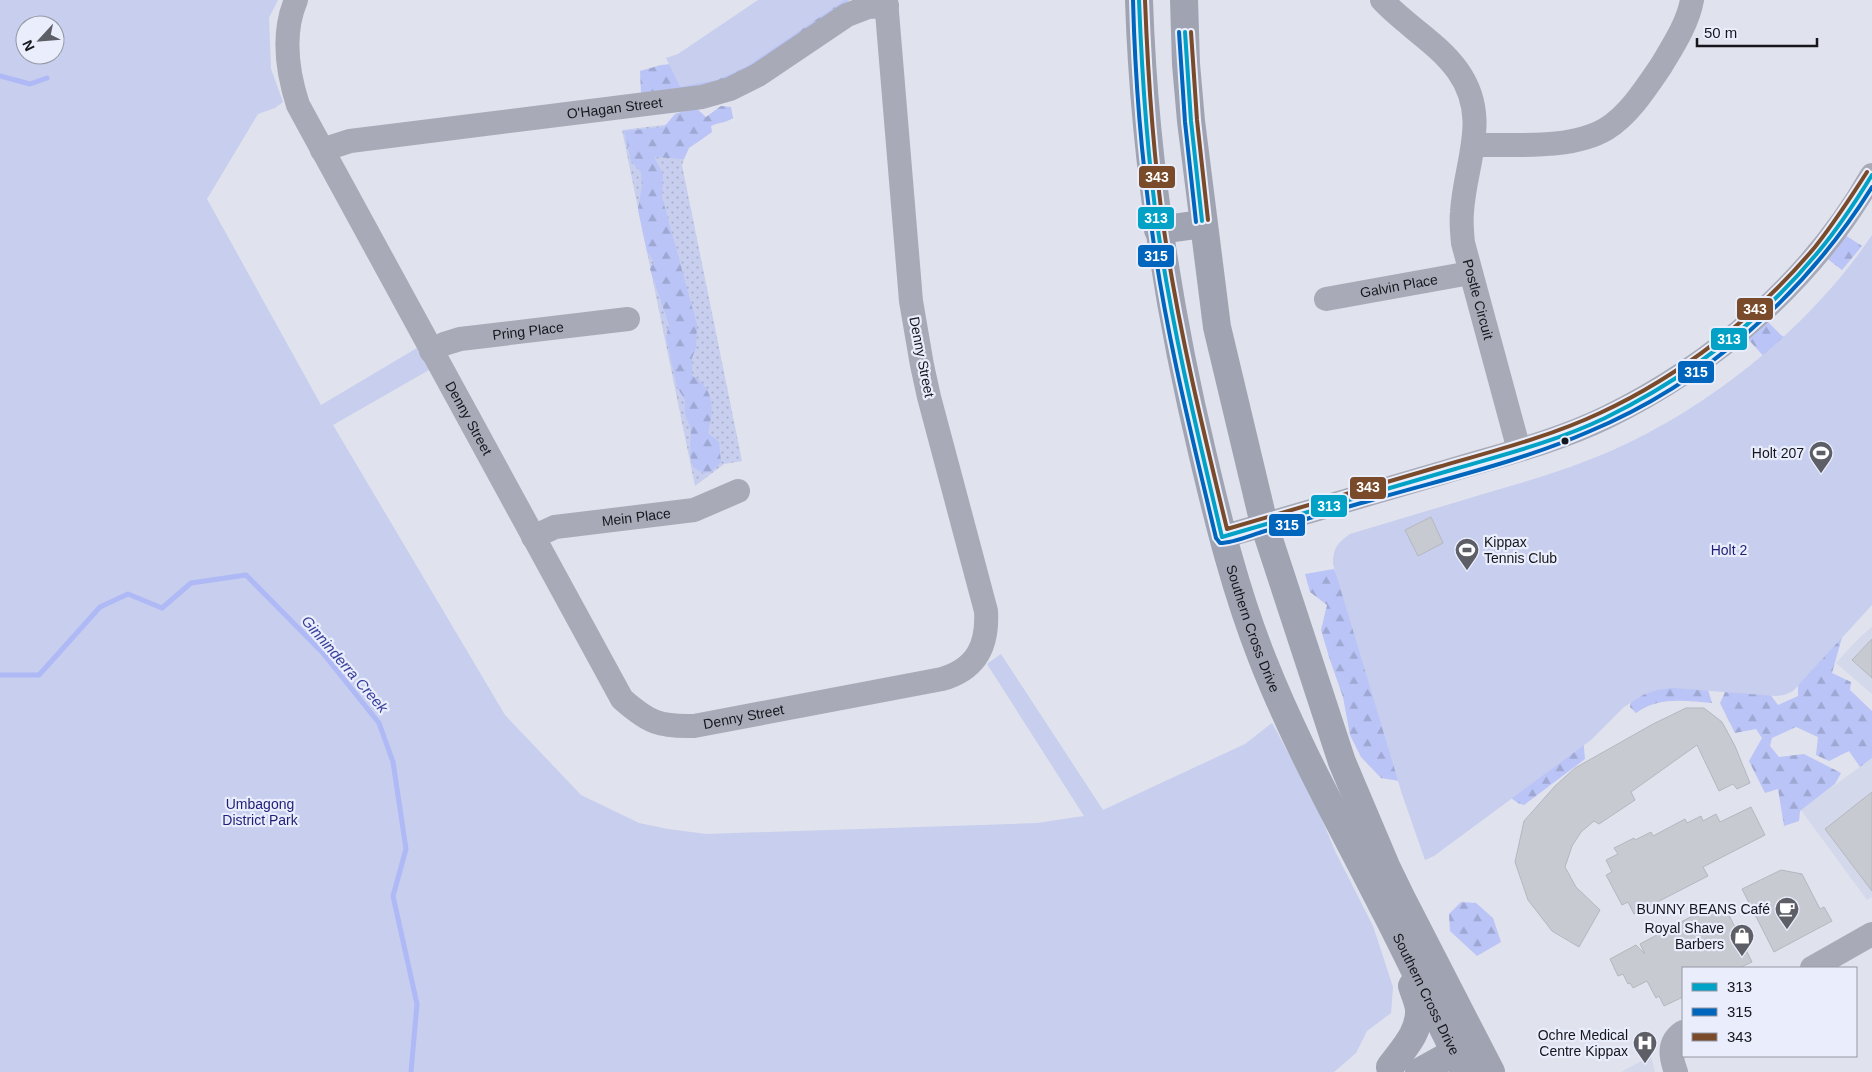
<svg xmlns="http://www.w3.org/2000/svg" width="1872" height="1072" viewBox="0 0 1872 1072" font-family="Arial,sans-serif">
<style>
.built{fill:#d3d8eb}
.grass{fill:url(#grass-dots)}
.forest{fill:url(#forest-firs)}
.park{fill:#c7ceee;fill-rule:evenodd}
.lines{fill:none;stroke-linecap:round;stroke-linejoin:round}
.stream{stroke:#aeb9f5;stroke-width:5}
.building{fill:#c8cad2;stroke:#b5b7bf}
.minor{stroke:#a8abb7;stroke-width:24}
.major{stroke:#a0a4b2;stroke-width:28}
.bus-1-casing{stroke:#e9edfc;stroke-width:8}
.bus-2-casing{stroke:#e9edfc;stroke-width:8}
.bus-3-casing{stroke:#e9edfc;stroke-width:8}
.bus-1{stroke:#01a2c5;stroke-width:4}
.bus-2{stroke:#0065bd;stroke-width:4}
.bus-3{stroke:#7a4b2a;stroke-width:4}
.bus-dot{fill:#16171d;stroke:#e9edfc;stroke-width:2}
.labels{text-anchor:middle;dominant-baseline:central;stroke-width:4.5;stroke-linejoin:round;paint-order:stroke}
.street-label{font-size:14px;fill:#16171d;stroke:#e9edfc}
.poi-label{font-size:14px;fill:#16171d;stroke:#e9edfc;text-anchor:end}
.park-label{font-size:14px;fill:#201e79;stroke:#e9edfc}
.water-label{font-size:15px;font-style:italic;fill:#373e9a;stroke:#e9edfc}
.line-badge{stroke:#e9edfc;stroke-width:2}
.badge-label{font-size:14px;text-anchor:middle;font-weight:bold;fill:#fff}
</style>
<defs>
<pattern id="grass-dots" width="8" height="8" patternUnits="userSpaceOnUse" patternTransform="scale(1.25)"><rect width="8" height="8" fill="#c7ceee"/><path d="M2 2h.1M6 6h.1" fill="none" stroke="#aab0cc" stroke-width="1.8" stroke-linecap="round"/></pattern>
<pattern id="forest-firs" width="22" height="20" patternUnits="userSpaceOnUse" patternTransform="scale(1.25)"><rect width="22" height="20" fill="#bac4f6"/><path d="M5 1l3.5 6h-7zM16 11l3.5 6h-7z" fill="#9fa8d2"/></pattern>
</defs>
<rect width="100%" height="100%" fill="#e0e2ed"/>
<!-- built -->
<g class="built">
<polygon points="1872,627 1872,694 1836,663 1860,637"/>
<polygon points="1872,758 1872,897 1867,900 1801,810"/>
<polygon points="1651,1056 1655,1072 1621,1072"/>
</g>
<!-- grass -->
<polygon class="grass" points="696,121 704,138 688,148 682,165 742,461 724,464 695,486 622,130"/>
<!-- forest -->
<g class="forest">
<polygon points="781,0 850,0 747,69 719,84 641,93 640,71 661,65 691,62"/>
<path d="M721,106L731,107L733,118C726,123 719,122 711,126L712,132L689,148L684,159L654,157L663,174L662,197L697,325L696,348L692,358V375C715,390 714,408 708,433L719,442L721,462L711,472L703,473L693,467L690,455L691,429L685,414V400L677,387L666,337L669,325L650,269L654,262L647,252L638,210L642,185L641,172L631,161L624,131L664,127L675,114L695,107L706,117Z"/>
<polygon points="1845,235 1862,246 1842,270 1825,257"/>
<polygon points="1766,320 1781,335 1792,342 1769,362 1746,337"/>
<polygon points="1334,569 1424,785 1381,778 1361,757 1350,735 1343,697 1330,660 1321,630 1327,605 1310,592 1305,574"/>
<polygon points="1844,630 1832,673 1851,682 1850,690 1872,711 1872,758 1860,767 1849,751 1829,761 1816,755 1818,737 1796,727 1772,738 1770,746 1779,757 1804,754 1841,773 1835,784 1800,811 1799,821 1784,826 1778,789 1765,793 1749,761 1762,738 1756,729 1735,733 1720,703 1742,656 1778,705 1798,696 1798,685"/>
<path d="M1702,670L1712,703C1686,701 1659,696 1636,713L1630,707L1633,689Z"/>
<polygon points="1583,738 1585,759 1524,805 1518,803 1505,794"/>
<polygon points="1461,902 1476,903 1493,918 1501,942 1477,956 1450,931 1449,914"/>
</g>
<!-- park -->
<g class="park">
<path d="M0,0H278L269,18L271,69L283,102L275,108L258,114L207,199L321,405L417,348L429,370L333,425L505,715L581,795L639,823L668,829L706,834L1037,823L1084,816L987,664L1001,654L1103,810L1245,744L1272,723L1314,800L1335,851L1373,926L1393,987L1391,1013L1367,1031L1356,1053L1334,1072H0ZM25,25H55V55H25Z"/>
<polygon points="758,0 845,0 746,67 717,80 680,87 666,58 678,54"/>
<path d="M1872,235V605L1793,691L1784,695L1775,696L1673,688L1657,690L1643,695L1624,707L1591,740L1434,856L1425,860L1402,794L1333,564C1333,549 1337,543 1350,534C1393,521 1437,508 1480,495C1525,482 1570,469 1613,450C1712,406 1812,325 1872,235Z"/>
</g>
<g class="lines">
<!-- stream -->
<g class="stream">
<polyline points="0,76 30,84 47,78"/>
<polyline points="0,675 39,675 100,607 128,594 162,608 191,583 246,575 322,652 379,723 393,762 406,849 393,896 417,1004 411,1072"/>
</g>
</g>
<!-- building -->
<g class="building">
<polygon points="1431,517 1443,543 1418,556 1405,530"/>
<polygon points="1872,639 1872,678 1852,660"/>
<polygon points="1686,708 1704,708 1722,722 1735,746 1750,783 1737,789 1733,784 1719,791 1697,745 1631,792 1635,800 1599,824 1594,821 1581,832 1572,846 1565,867 1576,887 1600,910 1579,947 1552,931 1528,900 1515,862 1524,821 1555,786 1575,768 1653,724"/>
<polygon points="1872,792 1872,891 1825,829"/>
<polygon points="1751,807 1765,835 1703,867 1708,876 1634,914 1628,902 1622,905 1606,875 1612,872 1606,860 1618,854 1614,848 1634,838 1635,840 1651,832 1653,836 1685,819 1687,823 1701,816 1703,821 1716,814 1720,822"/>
<polygon points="1781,870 1802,874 1820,909 1824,907 1832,921 1774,952 1742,889"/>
<polygon points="1724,905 1752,962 1739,968 1683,968 1683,997 1664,1006 1659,996 1656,998 1647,981 1633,988 1630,983 1628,984 1623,974 1618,976 1610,959 1636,945 1645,954 1640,944 1709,907 1711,911"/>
</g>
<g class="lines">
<!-- minor -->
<g class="minor">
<path id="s1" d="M296,0C282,33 287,71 298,105L622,699C648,722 659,727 694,726L942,679C977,669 988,645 986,611L929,397L922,365L911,301L886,0"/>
<path id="s2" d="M1382,0C1405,25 1438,43 1458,71C1491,118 1465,162 1462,212C1461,222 1462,233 1463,243L1519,450"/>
<path d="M1474,145C1514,144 1571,150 1606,129C1629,115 1646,88 1661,66C1673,46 1688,23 1692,0"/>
<path id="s3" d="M322,150L350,141L702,97L730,89L758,75L847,15L868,7L887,6"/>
<path id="s4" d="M1326,299L1470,273"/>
<path id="s5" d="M431,351L444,344L460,339L628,319"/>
<path id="s6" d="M533,537L555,527L694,510L738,491"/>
<path d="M1222,537C1297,515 1372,493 1448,471C1501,455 1555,442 1605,418C1714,365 1812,281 1872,175"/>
<polyline points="1812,968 1872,934"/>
<path d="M1676,1072C1670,1056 1668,1042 1683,1032"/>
</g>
<!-- major -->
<g class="major">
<path id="s7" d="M1139,0C1144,154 1167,306 1203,456C1219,524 1236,592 1262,658C1296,745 1342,826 1384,909C1412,963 1437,1018 1465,1072"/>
<polyline points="1184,0 1186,64 1191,121 1217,327 1264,524 1342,762 1386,866 1403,901 1491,1072"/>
<polyline points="1158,230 1203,224"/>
<path d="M1390,1067C1403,1049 1420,1033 1419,1009C1418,1001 1414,993 1412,986"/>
<polyline points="1419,1072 1455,1052 1466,1037"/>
</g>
<defs>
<g id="bus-1">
<path d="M1139,0C1142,77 1147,154 1158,230C1173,333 1198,435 1222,537C1300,514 1378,492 1455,469C1506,454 1557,441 1605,418C1687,378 1761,321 1819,251C1839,227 1856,201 1872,175"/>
<polyline points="1185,32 1191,121 1202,221"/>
</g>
<g id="bus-2">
<path d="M1133,0C1135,77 1141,154 1152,231C1166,334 1192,437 1216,538L1220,543C1234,543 1251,535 1265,531C1300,521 1336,510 1372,500C1444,479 1519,462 1588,432C1706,383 1805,294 1872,187"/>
<polyline points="1179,32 1185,122 1196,222"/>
</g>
<g id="bus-3">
<path d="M1145,0C1148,77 1153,154 1164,230C1179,331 1203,430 1227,529C1297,508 1368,488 1438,467C1493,451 1549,437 1600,413C1682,375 1757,316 1815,247C1834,223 1851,197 1867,172"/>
<polyline points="1191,32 1197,120 1208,220"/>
</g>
</defs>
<!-- bus-1 casing -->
<use href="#bus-1" class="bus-1-casing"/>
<!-- bus-2 casing -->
<use href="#bus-2" class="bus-2-casing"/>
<!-- bus-3 casing -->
<use href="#bus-3" class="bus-3-casing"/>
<!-- bus-1 -->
<use href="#bus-1" class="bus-1"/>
<!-- bus-2 -->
<use href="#bus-2" class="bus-2"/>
<!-- bus-3 -->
<use href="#bus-3" class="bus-3"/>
</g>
<!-- icons -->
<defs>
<symbol id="stadium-pin" viewBox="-11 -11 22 30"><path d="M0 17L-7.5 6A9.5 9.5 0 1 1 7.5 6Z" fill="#5d5e66" stroke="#e9edfc"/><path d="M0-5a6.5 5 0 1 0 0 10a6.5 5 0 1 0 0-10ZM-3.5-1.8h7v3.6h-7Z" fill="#fff"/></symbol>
<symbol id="cafe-pin" viewBox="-11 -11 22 30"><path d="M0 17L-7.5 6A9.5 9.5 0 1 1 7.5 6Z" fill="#5d5e66" stroke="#e9edfc"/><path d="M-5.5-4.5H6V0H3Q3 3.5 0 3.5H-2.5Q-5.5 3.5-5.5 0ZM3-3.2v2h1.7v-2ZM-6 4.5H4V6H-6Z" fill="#fff"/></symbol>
<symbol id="shop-pin" viewBox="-11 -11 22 30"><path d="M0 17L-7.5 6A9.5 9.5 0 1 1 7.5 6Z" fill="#5d5e66" stroke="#e9edfc"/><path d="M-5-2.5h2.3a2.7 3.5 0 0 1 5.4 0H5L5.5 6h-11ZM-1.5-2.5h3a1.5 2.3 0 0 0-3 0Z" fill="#fff"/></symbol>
<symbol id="hospital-pin" viewBox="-11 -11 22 30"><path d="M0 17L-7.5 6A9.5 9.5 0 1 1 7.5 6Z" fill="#5d5e66" stroke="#e9edfc"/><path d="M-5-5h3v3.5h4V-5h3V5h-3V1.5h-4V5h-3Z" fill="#fff"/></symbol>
</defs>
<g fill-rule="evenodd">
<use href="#stadium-pin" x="1807" y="439" width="28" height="38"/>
<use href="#stadium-pin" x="1453" y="536" width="28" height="38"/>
<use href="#cafe-pin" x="1773" y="895" width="28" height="38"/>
<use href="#shop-pin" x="1728" y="922" width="28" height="38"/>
<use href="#hospital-pin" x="1631" y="1029" width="28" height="38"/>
</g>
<!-- markers -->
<circle class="bus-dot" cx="1565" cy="441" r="4.5"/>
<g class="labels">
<!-- street labels -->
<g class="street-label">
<text stroke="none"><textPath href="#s3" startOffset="296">O'Hagan Street</textPath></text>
<text stroke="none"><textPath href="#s4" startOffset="74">Galvin Place</textPath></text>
<text stroke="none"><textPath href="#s2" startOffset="339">Postle Circuit</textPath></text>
<text stroke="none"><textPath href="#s5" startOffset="100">Pring Place</textPath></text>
<text transform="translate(922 357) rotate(79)">Denny Street</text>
<text stroke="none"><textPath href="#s1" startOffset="464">Denny Street</textPath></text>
<text stroke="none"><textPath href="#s6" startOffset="106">Mein Place</textPath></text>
<text stroke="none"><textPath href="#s7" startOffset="641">Southern Cross Drive</textPath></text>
<text stroke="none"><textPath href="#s1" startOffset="914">Denny Street</textPath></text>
<text stroke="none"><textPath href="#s7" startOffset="1046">Southern Cross Drive</textPath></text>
</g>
<!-- poi labels -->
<g class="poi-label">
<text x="1804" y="453">Holt 207</text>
<text x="1484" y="542" text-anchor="start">Kippax<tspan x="1484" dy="16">Tennis Club</tspan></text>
<text x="1770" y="909">BUNNY BEANS Café</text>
<text x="1724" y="928">Royal Shave<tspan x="1724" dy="16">Barbers</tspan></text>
<text x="1628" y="1035">Ochre Medical<tspan x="1628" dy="16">Centre Kippax</tspan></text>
</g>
<!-- park labels -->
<g class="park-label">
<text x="1729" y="550">Holt 2</text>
<text x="260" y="804">Umbagong<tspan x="260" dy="16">District Park</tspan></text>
</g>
<!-- water labels -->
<g class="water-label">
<text transform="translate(345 664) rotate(49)">Ginninderra Creek</text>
</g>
</g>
<g class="line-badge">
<rect x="1138" y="165" width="38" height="24" rx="5" fill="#7a4b2a"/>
<rect x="1137" y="206" width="38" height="24" rx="5" fill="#01a2c5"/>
<rect x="1137" y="244" width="38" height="24" rx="5" fill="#0065bd"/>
<rect x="1736" y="297" width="38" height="24" rx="5" fill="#7a4b2a"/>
<rect x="1710" y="327" width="38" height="24" rx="5" fill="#01a2c5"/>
<rect x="1677" y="360" width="38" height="24" rx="5" fill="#0065bd"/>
<rect x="1349" y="476" width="38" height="24" rx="5" fill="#7a4b2a"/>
<rect x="1310" y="494" width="38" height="24" rx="5" fill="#01a2c5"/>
<rect x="1268" y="513" width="38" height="24" rx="5" fill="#0065bd"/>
</g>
<g class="badge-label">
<text x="1157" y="182">343</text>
<text x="1156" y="223">313</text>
<text x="1156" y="261">315</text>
<text x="1755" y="314">343</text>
<text x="1729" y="344">313</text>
<text x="1696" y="377">315</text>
<text x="1368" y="492">343</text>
<text x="1329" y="511">313</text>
<text x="1287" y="530">315</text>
</g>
<!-- legend -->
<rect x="1682" y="967" width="175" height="90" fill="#e9edfc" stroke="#9597a3"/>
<rect x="1692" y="983" width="25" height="8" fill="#01a2c5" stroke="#9597a3"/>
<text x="1727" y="992" font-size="15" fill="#16171d">313</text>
<rect x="1692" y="1008" width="25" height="8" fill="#0065bd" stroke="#9597a3"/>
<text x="1727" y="1017" font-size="15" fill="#16171d">315</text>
<rect x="1692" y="1033" width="25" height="8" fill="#7a4b2a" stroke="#9597a3"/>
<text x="1727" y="1042" font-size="15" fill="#16171d">343</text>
<!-- north arrow -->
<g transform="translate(40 40) rotate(244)"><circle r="24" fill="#e9edfc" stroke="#9597a3"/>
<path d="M0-4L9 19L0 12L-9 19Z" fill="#5d5e66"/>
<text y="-8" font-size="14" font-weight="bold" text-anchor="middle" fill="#16171d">N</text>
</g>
<!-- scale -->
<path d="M1697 38v8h120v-8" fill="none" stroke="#16171d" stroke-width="2.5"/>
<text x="1704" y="38" font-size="15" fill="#16171d" stroke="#e9edfc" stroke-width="4" paint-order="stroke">50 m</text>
</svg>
